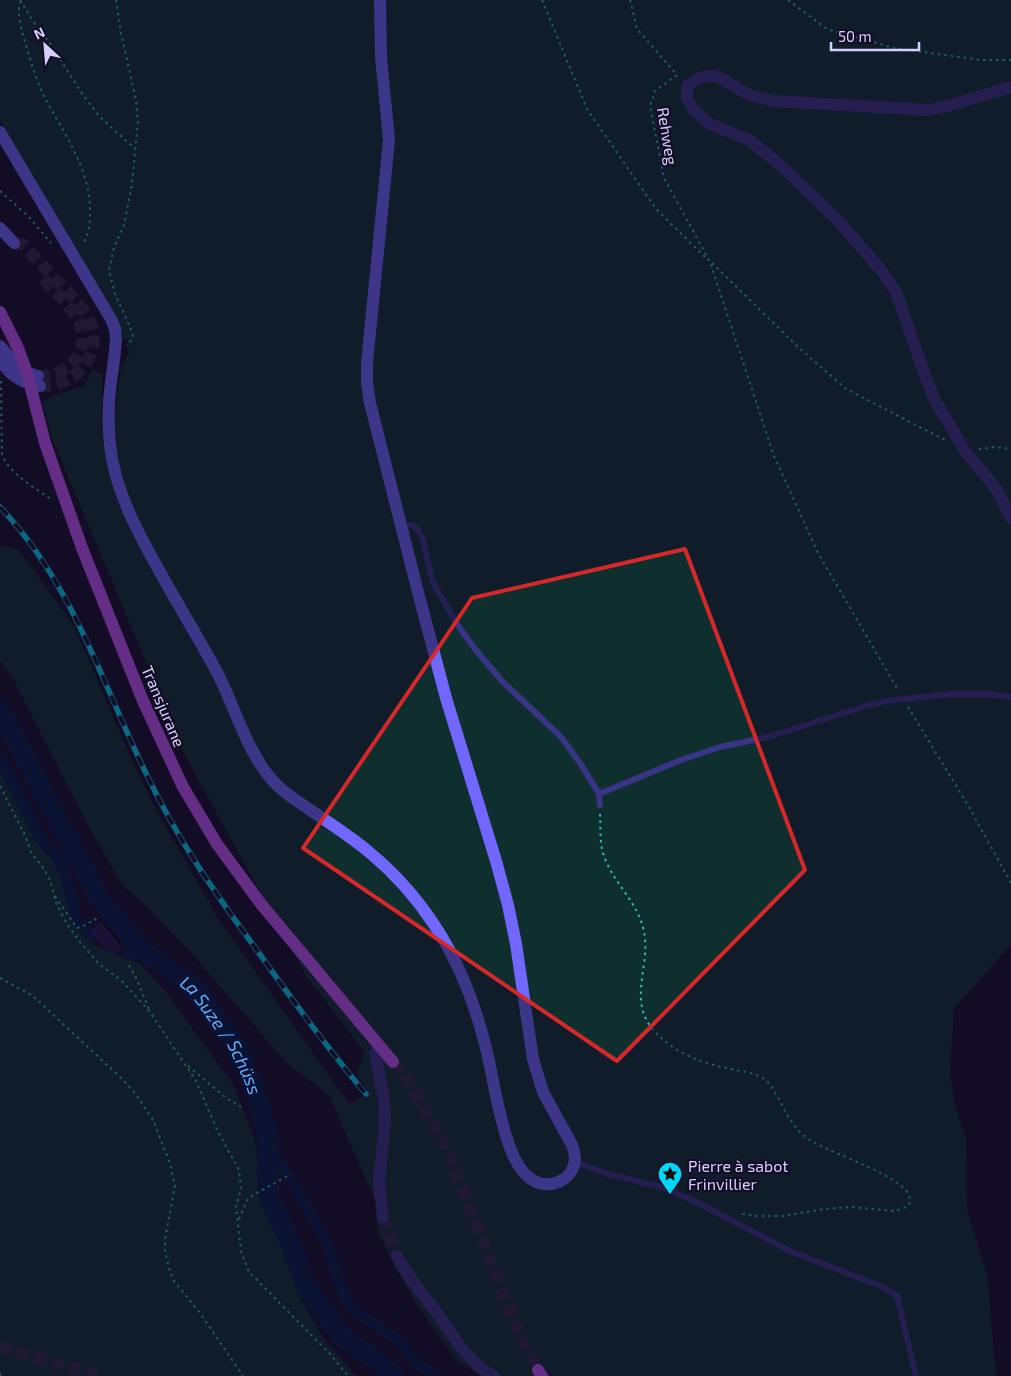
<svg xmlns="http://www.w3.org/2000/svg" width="1011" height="1376" viewBox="0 0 1011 1376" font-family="'Exo 2',sans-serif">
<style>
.green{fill:#0f2f2f}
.shadow{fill:#0007}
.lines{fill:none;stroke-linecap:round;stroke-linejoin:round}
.canal{stroke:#061a44;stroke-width:12}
.river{stroke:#061a44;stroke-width:21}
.building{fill:#231747;stroke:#3a2775}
.street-tunnel{stroke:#302946;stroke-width:12;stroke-dasharray:12 6;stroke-linecap:butt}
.secondary-tunnel{stroke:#302946;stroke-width:12;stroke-dasharray:12 6;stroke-linecap:butt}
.primary-tunnel{stroke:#302946;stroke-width:12;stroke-dasharray:12 6;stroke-linecap:butt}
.path{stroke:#25beba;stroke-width:2;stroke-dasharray:2.5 4;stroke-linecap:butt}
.lane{stroke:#3a3487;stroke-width:6}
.street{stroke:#3a3487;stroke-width:12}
.secondary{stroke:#7167ff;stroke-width:12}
.primary{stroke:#c757ff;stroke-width:12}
.rail-casing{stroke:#00d8fb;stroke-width:5.5}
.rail{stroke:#120c25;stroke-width:4;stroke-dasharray:11;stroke-linecap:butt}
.marked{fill:none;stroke:#d62828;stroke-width:4;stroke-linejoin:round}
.labels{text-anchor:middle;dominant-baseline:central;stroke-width:4;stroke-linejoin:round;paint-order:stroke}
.street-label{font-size:16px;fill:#d7d0ff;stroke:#120c25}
.poi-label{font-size:16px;fill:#d7d0ff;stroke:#120c25;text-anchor:start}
.water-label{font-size:18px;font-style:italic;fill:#5eaeff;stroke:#120c25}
</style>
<rect width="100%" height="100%" fill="#120c25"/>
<!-- green -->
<g class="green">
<polygon points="0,0 1011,0 1011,944 954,1009 950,1072 955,1105 966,1139 967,1210 987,1274 996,1376 480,1376 455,1359 416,1303 396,1269 377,1231 376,1202 329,1095 287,1063 192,954 147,907 122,885 88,825 13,679 0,660 0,545 19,550 74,626 134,765 155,808 217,917 349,1104 369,1092 356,1074 365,1053 305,974 186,757 51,436 42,402 61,393 85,386 93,369 102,375 102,413 116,405 121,367 129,353 127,340 123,339 117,318 0,120"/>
<polygon points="0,758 58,861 70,913 88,941 112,953 139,963 166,992 234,1086 255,1141 260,1179 273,1224 299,1295 323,1338 356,1376 0,1376"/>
</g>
<!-- shadow -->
<polygon class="shadow" points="106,920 125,942 112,953 98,927"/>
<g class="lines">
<!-- canal -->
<g class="canal">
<polyline points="0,758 42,840 58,859 66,878 76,916 90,935"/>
<polyline points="127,954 142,950"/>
<polyline points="269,1145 320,1230 329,1249 343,1293 351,1306 361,1316 396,1338 418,1365 433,1373"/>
</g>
<!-- river -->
<path class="river" id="s1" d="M0,710L100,900L142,950L194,988L235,1045L251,1079L261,1108L269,1145L267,1173L270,1198L288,1237L306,1286L343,1338L368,1354L394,1376"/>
</g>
<!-- building -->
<polygon class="building" points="101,923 121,948 112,955 92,931"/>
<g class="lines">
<!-- street-tunnel -->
<polyline class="street-tunnel" points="383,1217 397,1256"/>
<!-- secondary-tunnel -->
<g class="secondary-tunnel">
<path d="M14,243L22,244L76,301C82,309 89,317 92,327C101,360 71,388 40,386"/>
<path d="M38,376C67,377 92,354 79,323C73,308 54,291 43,278"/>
</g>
<!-- primary-tunnel -->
<g class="primary-tunnel">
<polyline points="393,1062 412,1087 445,1145 503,1293 521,1337 538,1370"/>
<polyline points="0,1347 100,1376"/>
</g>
<!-- path -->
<g class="path">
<polyline points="20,0 33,21 49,42 83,95 99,116 135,149"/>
<polyline points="116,0 121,33 136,100 138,121 132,184 124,225 114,247 109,271 115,294 130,327 133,337 127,346"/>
<polyline points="542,0 587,109 656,209 708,260"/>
<polyline points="630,0 637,29 677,75 655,91 650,106 664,178 710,262 774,456 818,553 898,690"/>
<polyline points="788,0 827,29 894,48 981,60 1011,60"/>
<path d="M21,1C16,12 21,27 24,38C30,59 36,81 46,100C65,135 91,171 90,212C90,225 89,235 82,245"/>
<polyline points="0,191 28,216 51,243"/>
<polyline points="712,263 798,347 846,389 945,440"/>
<path d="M1,381L2,455C12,476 34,487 52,500"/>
<polyline points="979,449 995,447 1011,449"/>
<polyline points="908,707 969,807 1011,883"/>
<polyline points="0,786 25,835 32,854 42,866 50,880 56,903 67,924 79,941 99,964 122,981 150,1012 196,1081 217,1130 239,1170 241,1188 236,1207 241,1251 249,1272 331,1355 348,1376"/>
<path d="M600,814C601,828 599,843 604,856C613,883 639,903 644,932C651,966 627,1000 654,1031C673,1052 700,1063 727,1068C739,1071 752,1072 763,1078C771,1083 774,1092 779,1099C788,1118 797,1134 817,1144C837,1155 900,1176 909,1195C910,1198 909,1200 910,1203L904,1208L895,1211L851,1207L824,1209L783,1216H754L739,1213"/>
<polyline points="55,896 77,928 86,925 95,919 98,922"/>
<polyline points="129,965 136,978 149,1009"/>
<polyline points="0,978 33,996 120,1077 135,1093 153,1120 170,1163 175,1186 165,1239 165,1251 170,1272 174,1281 200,1313 243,1376"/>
<polyline points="188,1066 225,1097 241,1107"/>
<polyline points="239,1219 248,1198 291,1174"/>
<polyline points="0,1373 1,1376"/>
</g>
<!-- lane -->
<g class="lane">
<polyline points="401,524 413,525 418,530 423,540 432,580 456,623 475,649 502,681 561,737 580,763 599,794 681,760 720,747 768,737 866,706 886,701 951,694 989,694 1011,697"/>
<polyline points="599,794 600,805"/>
<polyline points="575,1162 605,1173 661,1187 694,1201 792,1252 883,1287 897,1296 916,1376"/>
</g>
<!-- street -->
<g class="street">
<path d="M1011,87L947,106L928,110L773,101C764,98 754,97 746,93C721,80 714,65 687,86V98L693,109L708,123L751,141L787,171L840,223L881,270L896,292L927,381L935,400L965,451L997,490L1011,518"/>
<polyline points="375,1053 384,1099 385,1122 379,1182 383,1217"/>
<path d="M397,1256C408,1277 423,1295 437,1313C453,1335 469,1364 494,1376"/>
</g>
<!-- secondary -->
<g class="secondary">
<path d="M0,132L111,319L115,329L116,340C115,354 113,368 111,382C108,402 108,424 110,445C115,494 141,538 165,581C182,611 200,641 217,672C235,707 246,750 272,780C282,792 296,800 309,809C329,823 350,836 369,852C427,900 464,964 483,1037C490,1060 493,1085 499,1109C504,1130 512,1166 531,1179C548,1191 573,1181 575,1160C575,1155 574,1150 572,1145L543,1092L533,1059L516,944L508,905L496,861L446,698L419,596L370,403L367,383V363L389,140L381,57L380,0"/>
<polyline points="0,228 14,243"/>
<path d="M0,346C12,359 20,372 38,376"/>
<path d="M0,354C3,373 22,383 40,386"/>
</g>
<!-- primary -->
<g class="primary">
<polyline points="0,312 18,348 27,373 45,443 82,548 143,701 183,787 217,844 261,904 393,1062"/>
<polyline points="538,1370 542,1376"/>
</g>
<defs>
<path id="rail" d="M0,507C81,593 106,700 160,801C188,855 223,904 259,953C293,1001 328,1049 366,1094"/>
</defs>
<!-- rail casing -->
<use href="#rail" class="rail-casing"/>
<!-- rail -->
<use href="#rail" class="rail"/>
</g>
<!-- marked area -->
<path d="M0 0H1011V1376H0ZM685,549L805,870L617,1061L303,848L472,598Z" fill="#120c25" fill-opacity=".55" fill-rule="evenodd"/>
<path class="marked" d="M685,549L805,870L617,1061L303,848L472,598Z"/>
<!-- icons -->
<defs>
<symbol id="sight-pin" viewBox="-11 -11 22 30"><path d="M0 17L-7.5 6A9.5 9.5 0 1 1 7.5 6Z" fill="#00d8fb" stroke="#120c25"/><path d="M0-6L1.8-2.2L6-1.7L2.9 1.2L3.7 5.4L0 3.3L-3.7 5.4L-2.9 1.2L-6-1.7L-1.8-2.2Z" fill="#111"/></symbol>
</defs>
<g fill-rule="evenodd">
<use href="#sight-pin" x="656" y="1160" width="28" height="38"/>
</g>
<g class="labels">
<!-- street labels -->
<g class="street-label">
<text transform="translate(668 136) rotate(81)">Rehweg</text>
<text transform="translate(164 706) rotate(67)">Transjurane</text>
</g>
<!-- poi labels -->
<g class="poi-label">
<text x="688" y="1165">Pierre à sabot<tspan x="688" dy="18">Frinvillier</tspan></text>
</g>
<!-- water labels -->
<g class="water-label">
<text stroke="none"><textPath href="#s1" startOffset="399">La Suze / Schüss</textPath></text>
</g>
</g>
<!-- north arrow -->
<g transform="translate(45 45) rotate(334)" stroke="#120c25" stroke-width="4" paint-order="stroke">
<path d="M0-4L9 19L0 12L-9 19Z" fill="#d7d0ff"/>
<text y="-8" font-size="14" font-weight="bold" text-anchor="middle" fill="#d7d0ff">N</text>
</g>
<!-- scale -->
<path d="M831 42v8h88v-8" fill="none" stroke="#d7d0ff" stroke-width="2.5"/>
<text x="838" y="42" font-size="15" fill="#d7d0ff" stroke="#120c25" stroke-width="4" paint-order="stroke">50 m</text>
</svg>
